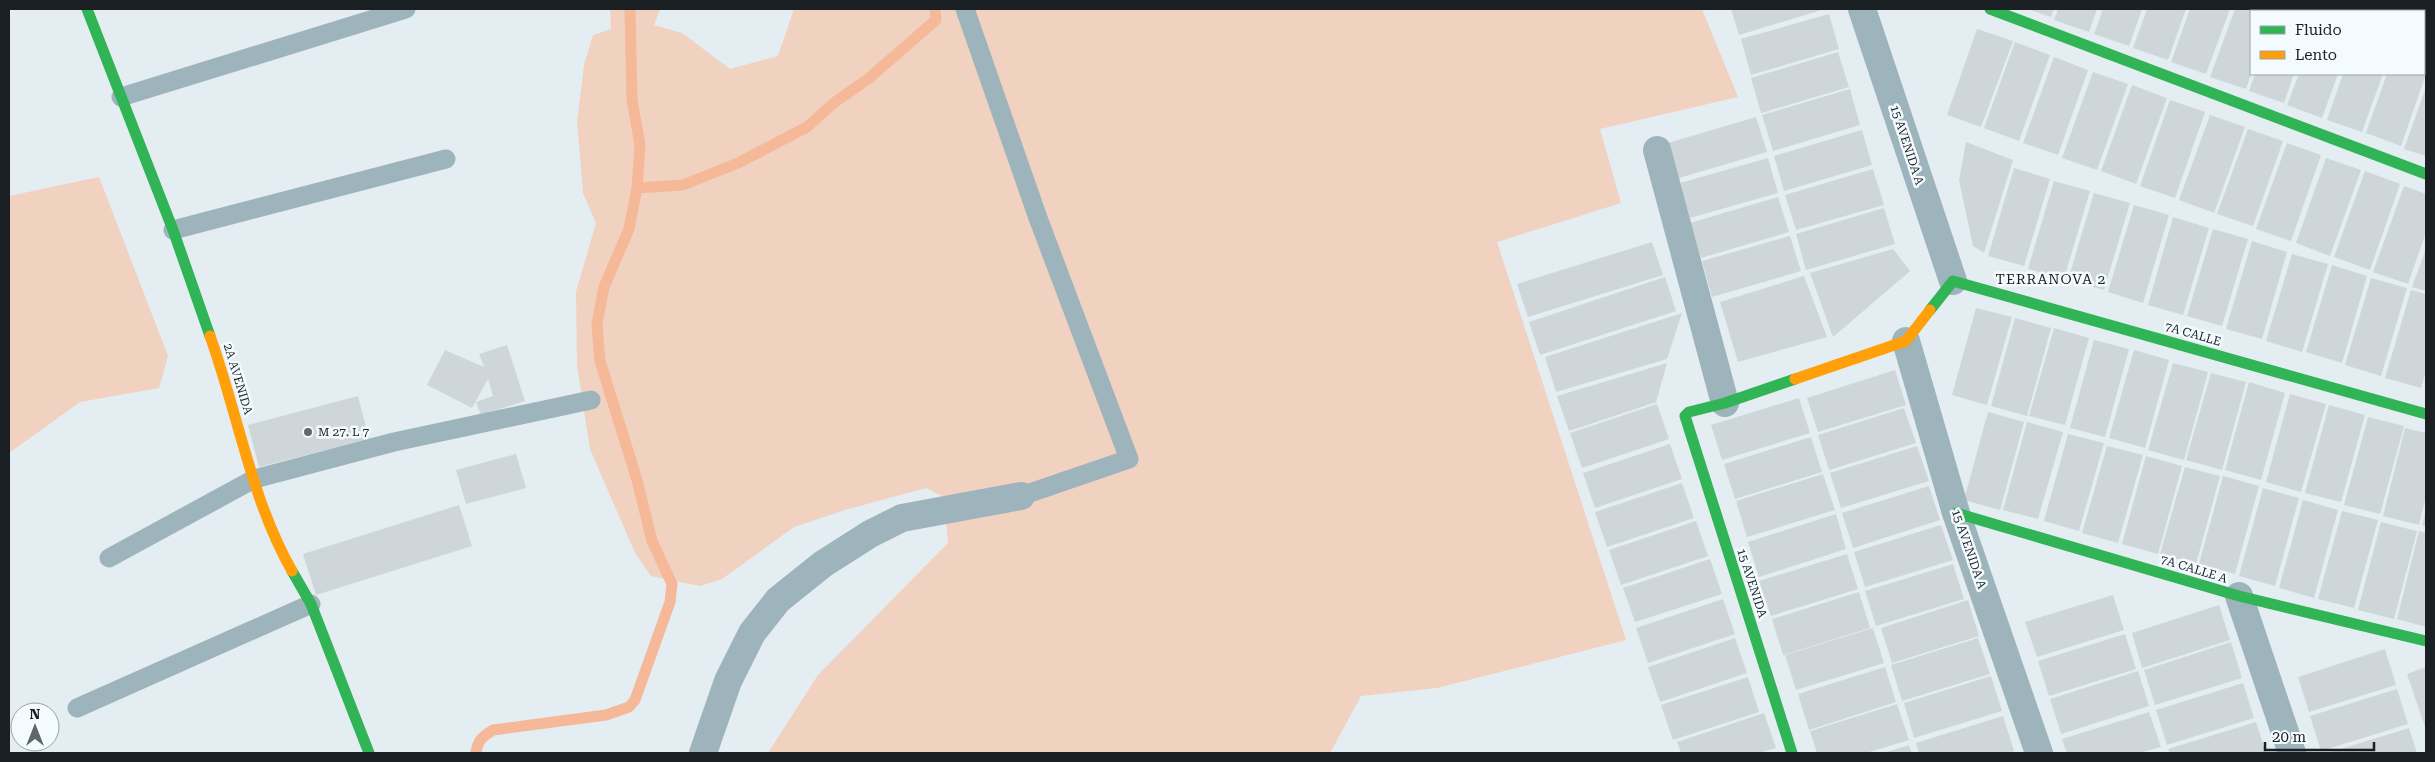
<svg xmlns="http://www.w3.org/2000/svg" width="2435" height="762" viewBox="0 0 2435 762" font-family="'Roboto Serif',serif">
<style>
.green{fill:#f1d1c0}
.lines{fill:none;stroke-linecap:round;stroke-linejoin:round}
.stream{stroke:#f5b999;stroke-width:11}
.building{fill:#cfd6da}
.lane{stroke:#9eb4bc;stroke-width:19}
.street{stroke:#9eb4bc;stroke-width:28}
.fast{stroke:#30b455;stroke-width:11}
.slow{stroke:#ff9f0a;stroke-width:11}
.poi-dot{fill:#60676a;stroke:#f4fbfe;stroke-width:2}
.labels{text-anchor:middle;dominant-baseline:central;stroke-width:5;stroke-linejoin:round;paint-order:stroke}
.street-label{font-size:12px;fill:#191f22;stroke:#f4fbfe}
.poi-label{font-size:12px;fill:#191f22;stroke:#f4fbfe;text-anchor:start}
.neighbourhood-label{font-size:14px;letter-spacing:1px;fill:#191f22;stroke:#f4fbfe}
</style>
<rect width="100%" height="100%" fill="#e4edf1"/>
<!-- green -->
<g class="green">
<polygon points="610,9 660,9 654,25 682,33 730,69 778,56 794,9 1702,9 1738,97 1600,129 1621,203 1497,242 1626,640 1437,688 1361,696 1330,753 768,753 818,675 948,543 944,497 926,488 845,510 794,527 722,579 700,586 651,576 635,553 590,449 577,365 576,292 596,223 583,193 577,122 584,65 593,35 611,29"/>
<polygon points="99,177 168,356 159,388 80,402 9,453 9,196"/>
</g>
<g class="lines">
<!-- stream -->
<g class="stream">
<polyline points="637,188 683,185 738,163 807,127 835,102 868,79 936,20 935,9"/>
<path d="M476,753C477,741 483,736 493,730L606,715L629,707L635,700L670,602L672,584L652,541L637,480L600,361L597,324L604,287L629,229L637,188L640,145L632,100L630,9"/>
</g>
</g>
<!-- building -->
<g class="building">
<polygon points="1731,9 1825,9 1739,35"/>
<polygon points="2028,9 2054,9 2051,17"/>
<polygon points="2058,9 2097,9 2089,32 2054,20"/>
<polygon points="2103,9 2142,9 2129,46 2094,34"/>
<polygon points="2147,9 2186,9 2168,60 2133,48"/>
<polygon points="2190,9 2230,9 2206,74 2171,62"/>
<polygon points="2235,9 2274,9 2274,11 2251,11 2251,74 2246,89 2210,77"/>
<polygon points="2278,9 2290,9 2297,11 2278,11"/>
<polygon points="2323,9 2362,9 2361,11 2322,11"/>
<polygon points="2367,9 2406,9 2405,11 2366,11"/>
<polygon points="2411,9 2426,9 2426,52 2424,51 2424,11 2410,11"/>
<polygon points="1829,14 1839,49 1751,75 1741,39"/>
<polygon points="1977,29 2013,41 1981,127 1947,115"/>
<polygon points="2015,42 2050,55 2019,141 1984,128"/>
<polygon points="1838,52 1849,87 1761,113 1751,78"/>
<polygon points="2054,57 2088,70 2058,155 2023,143"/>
<polygon points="2424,57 2426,58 2426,74 2401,146 2366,133 2387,74 2424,74"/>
<polygon points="2093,72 2128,84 2097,170 2062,158"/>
<polygon points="2255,74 2294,74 2284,103 2249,91"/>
<polygon points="2299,74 2338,74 2322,118 2287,105"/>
<polygon points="2343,74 2383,74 2362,132 2327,120"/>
<polygon points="2132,85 2167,98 2136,184 2101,171"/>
<polygon points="2426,87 2426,156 2404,149"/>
<polygon points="1850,89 1860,125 1773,151 1762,115"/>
<polygon points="2170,100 2205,112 2175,198 2140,186"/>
<polygon points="2210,115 2245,127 2214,213 2179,200"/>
<polygon points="1756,117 1767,152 1679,178 1668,143"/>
<polygon points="2248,129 2283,141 2253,226 2217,214"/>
<polygon points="1862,130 1872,165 1784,191 1774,156"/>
<polygon points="1966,142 2013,160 1984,253 1973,246 1959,180"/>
<polygon points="2287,143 2321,155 2291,241 2256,229"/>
<polygon points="1768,158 1778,193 1690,218 1680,183"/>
<polygon points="2326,158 2361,170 2330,256 2296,243"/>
<polygon points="2014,168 2050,179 2024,266 1988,256"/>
<polygon points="1873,169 1884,205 1796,230 1785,195"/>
<polygon points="2365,171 2400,184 2370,270 2334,257"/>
<polygon points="2054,181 2090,191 2064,279 2028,269"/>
<polygon points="2404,186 2426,194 2426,232 2408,284 2373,272"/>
<polygon points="2094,193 2130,203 2104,290 2068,280"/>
<polygon points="1778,197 1789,232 1701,258 1690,223"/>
<polygon points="2134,205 2169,215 2143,303 2108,292"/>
<polygon points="1884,208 1895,244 1806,270 1796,234"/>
<polygon points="2173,217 2209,228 2183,315 2148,305"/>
<polygon points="2213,229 2248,239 2222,326 2187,316"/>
<polygon points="1790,236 1801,271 1712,297 1702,261"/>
<polygon points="2252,241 2287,252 2262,339 2226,329"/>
<polygon points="1652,242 1663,275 1528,317 1517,284"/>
<polygon points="1893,249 1910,271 1833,337 1810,273"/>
<polygon points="2426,249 2426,291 2412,287"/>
<polygon points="2292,254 2328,264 2302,352 2266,341"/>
<polygon points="2332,265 2367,276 2342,363 2306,352"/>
<polygon points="1804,276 1827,337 1738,362 1720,302"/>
<polygon points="1665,277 1676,311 1540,355 1529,322"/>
<polygon points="2371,278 2407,288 2381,376 2345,365"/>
<polygon points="2411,290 2426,294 2426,371 2421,388 2385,378"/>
<polygon points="1976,308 2012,317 1987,405 1952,395"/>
<polygon points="1682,313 1667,359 1556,392 1545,357"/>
<polygon points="2015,318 2051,328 2027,416 1991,406"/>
<polygon points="2054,328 2089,338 2065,425 2029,416"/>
<polygon points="2094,340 2129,349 2105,437 2070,428"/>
<polygon points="507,345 525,401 481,415 476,402 493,396 488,379 472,408 427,385 445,350 484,367 479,354"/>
<polygon points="2134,350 2169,360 2145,448 2109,438"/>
<polygon points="1667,363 1656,402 1569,431 1557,396"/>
<polygon points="2173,363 2208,372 2184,460 2148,450"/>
<polygon points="1895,370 1906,405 1818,432 1807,398"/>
<polygon points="2211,373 2246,382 2222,470 2186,460"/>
<polygon points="2249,382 2285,393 2261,480 2225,470"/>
<polygon points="2290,394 2326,404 2301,492 2266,482"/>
<polygon points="358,396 369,439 259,467 248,425"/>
<polygon points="1799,398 1810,433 1722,460 1711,425"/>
<polygon points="1657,404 1669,439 1582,468 1570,433"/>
<polygon points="2329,405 2365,415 2341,502 2305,493"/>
<polygon points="1904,408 1916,443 1829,470 1818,435"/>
<polygon points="1988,412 2024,422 2000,510 1964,500"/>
<polygon points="2368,417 2404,426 2380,514 2344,505"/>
<polygon points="2027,422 2063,432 2038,519 2003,510"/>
<polygon points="2405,428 2426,433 2426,496 2419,525 2383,516"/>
<polygon points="2068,434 2104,443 2079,531 2044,521"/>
<polygon points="1811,437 1822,472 1735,499 1724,464"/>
<polygon points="1670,444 1682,479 1595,508 1583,473"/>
<polygon points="1917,446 1929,481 1841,508 1830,473"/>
<polygon points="2107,446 2143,455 2118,543 2082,533"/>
<polygon points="516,454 526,488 466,504 456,470"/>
<polygon points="2146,456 2182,466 2158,554 2122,544"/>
<polygon points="2185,467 2220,476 2196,564 2160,554"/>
<polygon points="1823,474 1835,510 1747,537 1736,501"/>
<polygon points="2223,476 2259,486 2235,574 2199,564"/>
<polygon points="1682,483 1694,518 1607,547 1595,512"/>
<polygon points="1929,486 1940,520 1853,548 1842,513"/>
<polygon points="2263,488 2299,498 2275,586 2239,576"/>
<polygon points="2303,500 2338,510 2314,598 2279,588"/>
<polygon points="459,505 472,546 316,595 303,554"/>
<polygon points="2426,510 2426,526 2422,525"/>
<polygon points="2342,511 2378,520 2354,608 2318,599"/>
<polygon points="1836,514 1846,549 1759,577 1748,542"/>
<polygon points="1696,521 1708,556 1621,585 1609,550"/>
<polygon points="2381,522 2417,531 2394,619 2358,610"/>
<polygon points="1941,525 1953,560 1865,587 1854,552"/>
<polygon points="2419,531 2426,533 2426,627 2397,619"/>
<polygon points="1847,554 1858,589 1771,616 1759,581"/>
<polygon points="1710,559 1722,594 1635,622 1623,588"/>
<polygon points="1953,564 1964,599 1876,626 1865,591"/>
<polygon points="1859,592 1870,628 1783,655 1772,619"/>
<polygon points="2113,595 2124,630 2037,657 2025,622"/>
<polygon points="1723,599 1735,634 1648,663 1636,628"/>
<polygon points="1968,600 1979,636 1892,663 1881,628"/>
<polygon points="2219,605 2230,640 2142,668 2132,633"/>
<polygon points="1873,628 1884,663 1796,690 1785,655"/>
<polygon points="2125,634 2136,669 2049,696 2038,661"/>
<polygon points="1735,638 1747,673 1660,702 1648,667"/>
<polygon points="1978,638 1990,674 1902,701 1891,665"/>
<polygon points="2231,642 2242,678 2155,705 2144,670"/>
<polygon points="2385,649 2396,685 2309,712 2298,677"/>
<polygon points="1885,667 1896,702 1809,730 1798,694"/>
<polygon points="2426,667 2426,730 2407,674"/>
<polygon points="2138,671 2149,706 2061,734 2050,699"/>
<polygon points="1991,676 2002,711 1914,738 1904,703"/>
<polygon points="1748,677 1759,712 1673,740 1661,705"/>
<polygon points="2243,683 2254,718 2167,745 2156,710"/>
<polygon points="2397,689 2408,724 2321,751 2310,716"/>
<polygon points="1897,704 1909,740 1866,753 1817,753 1810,731"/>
<polygon points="2149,712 2161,747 2139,753 2067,753 2062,739"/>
<polygon points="1764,713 1776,748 1759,753 1681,753 1677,742"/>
<polygon points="2003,716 2014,751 2006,753 1919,753 1916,743"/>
<polygon points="2256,722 2266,753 2170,753 2168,749"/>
<polygon points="2409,728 2417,753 2328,753"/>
<polygon points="1909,745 1912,753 1883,753"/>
</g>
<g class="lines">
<!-- lane -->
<g class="lane">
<polyline points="965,9 1038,218 1129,459 1021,496"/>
<polyline points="121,97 406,9"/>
<polyline points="173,230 446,159"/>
<polyline points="109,558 254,479 394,442 591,400"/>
<polyline points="77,708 311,604"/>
</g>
<!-- street -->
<g class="street">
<polyline points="1862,9 1953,281"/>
<polyline points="1657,150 1725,403"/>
<polyline points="1906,341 1956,513 2039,753"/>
<polyline points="2239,596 2292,753"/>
<polyline points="703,753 728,681 752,633 778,600 823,564 870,534 902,518 1021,496"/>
</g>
<!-- fast -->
<g class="fast">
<polyline points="87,9 173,230 210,336"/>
<polyline points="1990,9 2426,174"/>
<polyline points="1930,310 1953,281 2426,414"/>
<polyline points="1956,513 2239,596 2426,641"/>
<polyline points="292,571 311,604 369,753"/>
<polyline points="1792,753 1685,416 1689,412 1725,403 1795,379"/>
</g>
<!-- slow -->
<g class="slow">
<path d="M210,336C238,414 251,499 292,571"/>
<polyline points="1795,379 1906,341 1930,310"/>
</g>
</g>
<!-- markers -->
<circle class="poi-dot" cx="308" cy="432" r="5"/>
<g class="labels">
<!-- street labels -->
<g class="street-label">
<text transform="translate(1907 145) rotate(72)">15 AVENIDA A</text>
<text transform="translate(2193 334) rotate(16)">7A CALLE</text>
<text transform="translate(238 379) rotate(73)">2A AVENIDA</text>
<text transform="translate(1969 549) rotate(71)">15 AVENIDA A</text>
<text transform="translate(2194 569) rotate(17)">7A CALLE A</text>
<text transform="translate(1752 583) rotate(72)">15 AVENIDA</text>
</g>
<!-- poi labels -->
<g class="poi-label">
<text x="318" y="432">M 27. L 7</text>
</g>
<!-- neighbourhood labels -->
<g class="neighbourhood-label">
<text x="2051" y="279">TERRANOVA 2</text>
</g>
</g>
<!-- border -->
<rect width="2435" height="762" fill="none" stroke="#191f22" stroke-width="20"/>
<!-- legend -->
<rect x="2250" y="10" width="175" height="65" fill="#f4fbfe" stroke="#9ca3a6"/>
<rect x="2260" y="26" width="25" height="8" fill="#30b455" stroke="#9ca3a6"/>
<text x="2295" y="35" font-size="15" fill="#191f22">Fluido</text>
<rect x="2260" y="51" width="25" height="8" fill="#ff9f0a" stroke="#9ca3a6"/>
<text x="2295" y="60" font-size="15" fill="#191f22">Lento</text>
<!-- north arrow -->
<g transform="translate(35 727)"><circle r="24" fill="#f4fbfe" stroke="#9ca3a6"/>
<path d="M0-4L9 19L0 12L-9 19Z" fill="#60676a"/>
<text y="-8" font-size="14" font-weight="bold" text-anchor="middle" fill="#191f22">N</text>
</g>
<!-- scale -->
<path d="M2265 742v8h109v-8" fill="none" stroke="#191f22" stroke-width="2.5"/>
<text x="2272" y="742" font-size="15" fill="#191f22" stroke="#f4fbfe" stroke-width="4" paint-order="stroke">20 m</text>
</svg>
